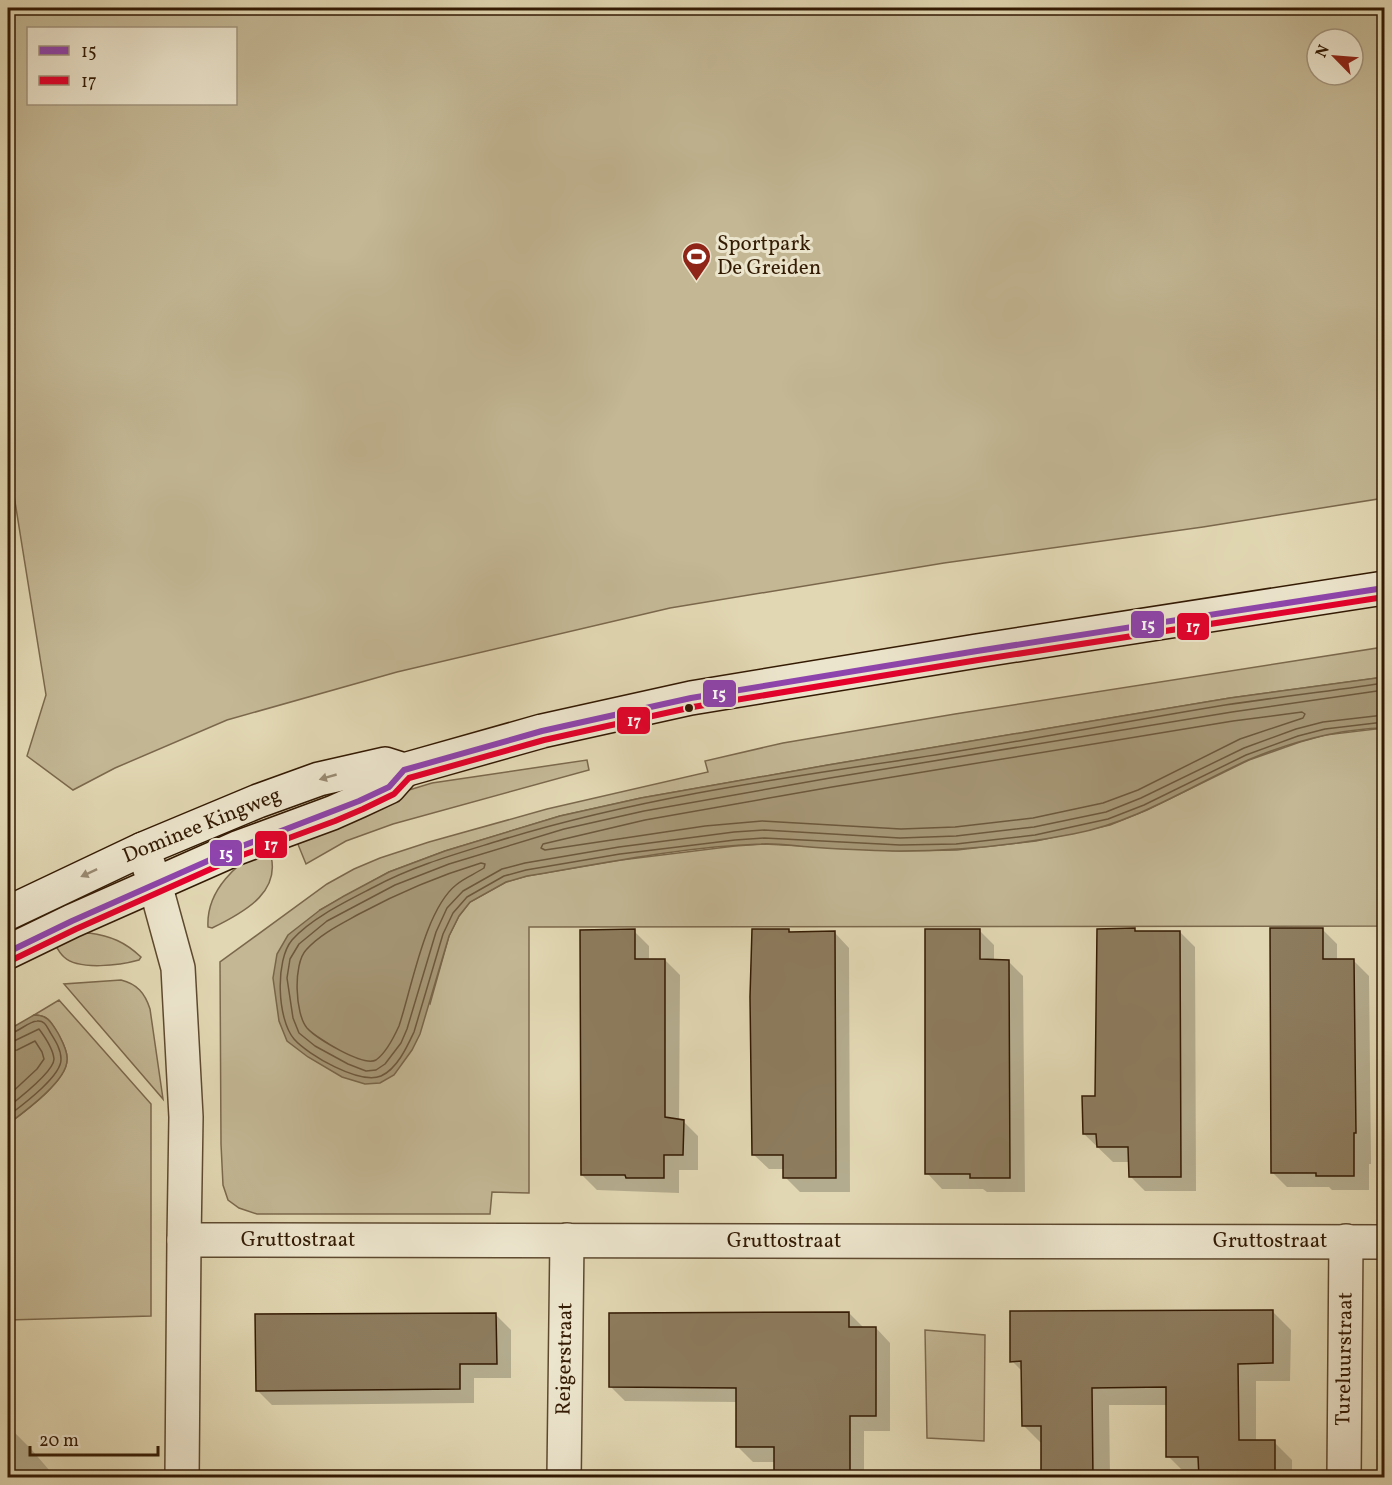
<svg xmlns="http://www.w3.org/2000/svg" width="1392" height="1485" viewBox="0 0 1392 1485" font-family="Vollkorn,serif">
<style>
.green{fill:#c3b794;stroke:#7b684c;stroke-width:1.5;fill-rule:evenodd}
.water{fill:#a69776;stroke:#786548;stroke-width:1.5}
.shadow{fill:#0003}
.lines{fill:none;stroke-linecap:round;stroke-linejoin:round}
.shore{stroke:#6c583c;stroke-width:1.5}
.building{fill:#8d7c5e;stroke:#331a03;stroke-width:1.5}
.minor-casing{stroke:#5e492f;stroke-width:36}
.secondary-casing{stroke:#331a03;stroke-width:36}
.minor{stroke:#ece5cd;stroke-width:33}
.secondary{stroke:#ece5cd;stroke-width:33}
.bus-1-casing{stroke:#ece5cd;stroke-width:10}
.bus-2-casing{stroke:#ece5cd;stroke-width:10}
.bus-1{stroke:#8e44ad;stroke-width:6}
.bus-2{stroke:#e4002b;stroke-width:6}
.oneway{fill:#998a72}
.bus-dot{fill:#331a03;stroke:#ece5cd;stroke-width:2}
.labels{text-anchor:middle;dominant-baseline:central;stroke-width:6;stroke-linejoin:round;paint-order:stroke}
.poi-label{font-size:21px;fill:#331a03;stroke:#ece5cd;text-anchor:start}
.street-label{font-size:21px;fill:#331a03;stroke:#ece5cd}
.line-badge{stroke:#ece5cd;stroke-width:2}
.badge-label{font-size:16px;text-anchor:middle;font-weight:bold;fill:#fff}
</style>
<rect width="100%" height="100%" fill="#e1d7b2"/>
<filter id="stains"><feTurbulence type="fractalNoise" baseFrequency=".00333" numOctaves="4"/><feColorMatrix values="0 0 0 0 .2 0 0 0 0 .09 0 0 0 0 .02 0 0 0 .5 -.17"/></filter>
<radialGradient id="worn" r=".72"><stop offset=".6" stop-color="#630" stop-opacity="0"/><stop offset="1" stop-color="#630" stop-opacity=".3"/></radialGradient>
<!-- green -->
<g class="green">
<path d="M8,8H1384V498L1203,527L944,563L670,608L397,672L227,720L115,768L73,790L27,756L46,695L8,458ZM28,28H236V104H28ZM1317,39H1353V75H1317Z"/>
<polygon points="1384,647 1384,677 1230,698 828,765 641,798 560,816 445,851 389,872 320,910 430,1004 449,936 459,916 470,902 506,882 527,876 621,860 735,846 764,844 900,851 957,850 1036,841 1110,825 1147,810 1249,760 1300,742 1325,735 1384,728 1384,926 529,927 529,1193 492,1192 490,1214 257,1214 239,1208 228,1200 223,1185 221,1144 220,962 327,884 354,869 380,858 429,842 547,809 708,772 705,761 783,743 955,714"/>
<polygon points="587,760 589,770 393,824 346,841 306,864 295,837 409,790 432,783"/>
<path d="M268,847C286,890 245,912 212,928L208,927C206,890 237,862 268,847Z"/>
<path d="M89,933C111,936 125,942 141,957L139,960C121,965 79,971 64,957C59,953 56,946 53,941L71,934Z"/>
<path d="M121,980C137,984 145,993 150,1009L163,1099L64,984Z"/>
<path d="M59,1000L151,1104V1316L8,1320V1124C24,1112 67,1081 67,1060C68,1051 62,1041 58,1034C51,1022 48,1015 34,1015Z"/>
<polygon points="925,1330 985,1335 984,1441 927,1438"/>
</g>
<!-- water -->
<g class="water">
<path d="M1384,677V728C1338,729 1291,742 1248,760C1190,786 1137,822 1073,834C1016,845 959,851 901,851C871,851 841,849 810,847C794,846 777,843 761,844C682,847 604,863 527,876L506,882L470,902L459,916L449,936L420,1034L412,1050L394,1075L380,1083L365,1084L342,1077L308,1057L287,1041L279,1021L273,978L277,954L288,935L320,910L344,896L389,872L445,851L560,816L641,798L828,765L1230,698Z"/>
<path d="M34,1015C48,1015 51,1022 58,1033C62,1041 68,1051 67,1060C67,1081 24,1112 8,1124V1030Z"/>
</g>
<!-- shadow -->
<g class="shadow">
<polygon points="1322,929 1337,944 1337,961 1354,961 1369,976 1371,1164 1369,1164 1369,1190 1332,1190 1329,1187 1287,1187 1272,1172"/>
<polygon points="789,930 792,933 835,933 849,948 850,1192 800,1192 785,1177 785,1169 769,1169 754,1155"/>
<polygon points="979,930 994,945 994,961 1008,961 1023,976 1025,1192 987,1192 983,1189 942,1189 927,1173"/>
<polygon points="1135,930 1137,933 1180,932 1195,947 1196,1191 1145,1191 1130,1176 1130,1162 1113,1162 1084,1134 1096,1097"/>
<polygon points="634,931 649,946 649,960 665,960 680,975 679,1121 683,1121 698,1136 698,1170 679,1170 679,1193 597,1190 582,1175"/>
<polygon points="1273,1312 1291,1330 1290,1381 1256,1381 1256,1442 1274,1442 1292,1460 1292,1478 1201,1478 1201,1474 1186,1474 1168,1456 1168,1405 1109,1405 1110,1478 1043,1478 1041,1443 1023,1425 1023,1372 1012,1361"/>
<polygon points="849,1313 864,1328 876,1328 890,1343 890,1431 864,1431 864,1478 775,1478 775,1462 753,1462 738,1447 738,1402 625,1401 610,1386"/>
<polygon points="495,1314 511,1330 511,1378 474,1378 474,1403 272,1405 257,1390"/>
<polygon points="9,1427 31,1449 56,1478 8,1478"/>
</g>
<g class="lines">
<!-- shore -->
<g class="shore">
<path d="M1384,683C1332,691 1278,697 1225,705C1122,722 1019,742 916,758C775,779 634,799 498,841C456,854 413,866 374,887C349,900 311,918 292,940C275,960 277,1019 294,1039C308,1055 360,1085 381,1076C397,1069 407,1047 414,1032L443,934L453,913L467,897L504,876L526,870L620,854L735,840L764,838L900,845L956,844L1035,835L1108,819L1144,805L1246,755L1298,736L1325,729L1384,722"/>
<polyline points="1384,690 1232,712 830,778 644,811 564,829 449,864 395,885 327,921 299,944 290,959 287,978 293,1018 299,1033 315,1046 348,1064 366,1071 376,1070 385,1064 401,1043 407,1029 436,932 447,908 463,891 502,869 525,863 619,847 734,832 764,830 900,838 956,836 1034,827 1106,812 1141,798 1244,748 1296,729 1323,722 1384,715"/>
<polygon points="1302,712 1305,714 1303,718 1240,739 1138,790 1103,803 1033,818 955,827 901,829 762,821 705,826 545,850 541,848 543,844 645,820 832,787 1233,721"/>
<path d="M481,863L485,864L484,868C475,874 464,878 456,885C425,910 412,987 399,1026C394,1037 386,1053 376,1060C363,1067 316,1038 307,1028C295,1014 293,964 306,950C320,934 341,924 359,914C398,893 438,876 481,863Z"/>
<path d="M8,1034C18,1033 27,1022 37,1021C45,1020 47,1027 50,1032C55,1040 61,1049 61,1059C62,1076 21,1106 8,1116"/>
<path d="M8,1042L14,1041L39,1029C45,1037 53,1049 54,1059C54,1071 17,1100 8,1107"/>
<polyline points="8,1051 17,1050 35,1041 42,1052 44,1059 37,1069 8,1096"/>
</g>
</g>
<!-- building -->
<g class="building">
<polygon points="1135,928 1135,931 1180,931 1181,1177 1129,1177 1128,1147 1097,1147 1096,1134 1083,1134 1082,1096 1095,1096 1097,929"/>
<polygon points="1270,928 1323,928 1323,959 1354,959 1356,1133 1354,1133 1354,1176 1316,1176 1316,1173 1271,1173"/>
<polygon points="635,929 635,959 665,959 665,1117 684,1120 683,1155 664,1155 664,1178 626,1178 625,1175 581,1175 580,930"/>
<polygon points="752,929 789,929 789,932 835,931 836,1178 783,1178 783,1155 752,1155 750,997"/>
<polygon points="925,929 980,929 980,959 1009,960 1010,1178 970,1178 970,1174 925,1174"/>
<polygon points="1273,1310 1273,1363 1238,1364 1239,1440 1275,1440 1275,1478 1199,1478 1198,1457 1166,1457 1166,1387 1092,1388 1093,1478 1041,1478 1041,1426 1022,1426 1021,1361 1010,1362 1010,1311"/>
<polygon points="849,1312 849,1327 876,1327 876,1416 850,1416 850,1478 774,1478 774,1447 736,1447 736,1388 609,1387 609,1313"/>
<polygon points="496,1313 497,1364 460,1364 460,1389 256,1391 255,1314"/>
</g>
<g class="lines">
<defs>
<g id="minor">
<polyline points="143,849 155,884 178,968 186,1117 184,1240"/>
<polyline points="182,1478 184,1240 1384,1242"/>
<polyline points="564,1478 567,1240"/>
<polyline points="1344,1478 1346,1241"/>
</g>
<g id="secondary">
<polyline points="8,913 143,849 258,801 319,779 385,764 404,770 542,731 691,698 977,651 1384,588"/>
<polyline points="8,952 72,921 237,848 332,813 359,801 389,787 404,770"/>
</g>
</defs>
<!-- minor casing -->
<use href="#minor" class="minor-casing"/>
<!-- secondary casing -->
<use href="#secondary" class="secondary-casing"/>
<!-- minor -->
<use href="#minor" class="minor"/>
<!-- secondary -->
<use href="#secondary" class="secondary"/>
<defs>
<polyline id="bus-1" points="8,952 72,921 237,848 359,801 389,787 404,770 542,731 691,698 977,651 1384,588"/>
<polyline id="bus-2" points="12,960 76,929 240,856 335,821 363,809 394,794 409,778 544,740 693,707 978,660 1384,597"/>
</defs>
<!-- bus-1 casing -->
<use href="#bus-1" class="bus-1-casing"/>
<!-- bus-2 casing -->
<use href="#bus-2" class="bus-2-casing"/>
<!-- bus-1 -->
<use href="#bus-1" class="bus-1"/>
<!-- bus-2 -->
<use href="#bus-2" class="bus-2"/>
</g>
<!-- one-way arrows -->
<defs><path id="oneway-solid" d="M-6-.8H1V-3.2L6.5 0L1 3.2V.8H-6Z" transform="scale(1.5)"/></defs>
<g class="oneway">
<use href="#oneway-solid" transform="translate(328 777) rotate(164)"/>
<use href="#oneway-solid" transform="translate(89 873) rotate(155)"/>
</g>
<!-- icons -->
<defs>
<symbol id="stadium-pin" viewBox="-11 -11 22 30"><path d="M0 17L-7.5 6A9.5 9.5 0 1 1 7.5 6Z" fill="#8f2418" stroke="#ece5cd"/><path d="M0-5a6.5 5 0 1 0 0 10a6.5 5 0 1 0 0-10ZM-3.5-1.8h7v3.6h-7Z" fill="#fff"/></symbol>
</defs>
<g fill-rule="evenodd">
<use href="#stadium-pin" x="680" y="240" width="33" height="45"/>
</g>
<!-- markers -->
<circle class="bus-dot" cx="689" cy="708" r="5"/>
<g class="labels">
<!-- poi labels -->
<g class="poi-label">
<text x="717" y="244">Sportpark<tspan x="717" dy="24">De Greiden</tspan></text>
</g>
<!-- street labels -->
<g class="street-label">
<text transform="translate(202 826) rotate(-22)">Dominee Kingweg</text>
<text x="298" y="1240">Gruttostraat</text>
<text x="784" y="1241">Gruttostraat</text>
<text x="1270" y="1241">Gruttostraat</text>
<text transform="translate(565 1359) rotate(-89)">Reigerstraat</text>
<text transform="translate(1345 1359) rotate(-89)">Tureluurstraat</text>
</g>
</g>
<g class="line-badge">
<rect x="1130" y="610" width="35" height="29" rx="6" fill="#8e44ad"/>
<rect x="1176" y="612" width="34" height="29" rx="6" fill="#e4002b"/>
<rect x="702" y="679" width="35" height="29" rx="6" fill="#8e44ad"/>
<rect x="616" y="706" width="35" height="29" rx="6" fill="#e4002b"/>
<rect x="254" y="830" width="34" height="29" rx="6" fill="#e4002b"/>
<rect x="209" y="839" width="34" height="28" rx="6" fill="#8e44ad"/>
</g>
<g class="badge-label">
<text x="1148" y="630">15</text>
<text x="1193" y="632">17</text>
<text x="719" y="699">15</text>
<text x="634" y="726">17</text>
<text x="271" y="850">17</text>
<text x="226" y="859">15</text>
</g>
<!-- margin -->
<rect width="1392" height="1485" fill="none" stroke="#e1d7b2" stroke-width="30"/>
<rect x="9" y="9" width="1374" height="1467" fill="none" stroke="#331a03" stroke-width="3"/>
<rect x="15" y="15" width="1362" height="1455" fill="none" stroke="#331a03" stroke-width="1.5"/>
<!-- legend -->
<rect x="27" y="27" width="210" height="78" fill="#ece5cd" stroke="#a2947c" stroke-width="1.5"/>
<rect x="39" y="46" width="30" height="9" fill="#8e44ad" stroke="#a2947c" stroke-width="1.5"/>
<text x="81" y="57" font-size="18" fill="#331a03">15</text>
<rect x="39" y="76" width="30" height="9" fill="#e4002b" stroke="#a2947c" stroke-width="1.5"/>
<text x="81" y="87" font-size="18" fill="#331a03">17</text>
<!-- north arrow -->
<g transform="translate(1335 57) rotate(295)"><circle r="28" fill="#ece5cd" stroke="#a2947c" stroke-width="1.5"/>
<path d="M0-4.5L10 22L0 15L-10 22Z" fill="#8f2418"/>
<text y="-9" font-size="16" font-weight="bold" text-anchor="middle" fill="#331a03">N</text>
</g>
<!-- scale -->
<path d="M30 1446v9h128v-9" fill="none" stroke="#331a03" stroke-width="3"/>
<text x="39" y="1446" font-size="18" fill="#331a03" stroke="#ece5cd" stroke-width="4.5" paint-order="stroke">20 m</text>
<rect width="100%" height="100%" filter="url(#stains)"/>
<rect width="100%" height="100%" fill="url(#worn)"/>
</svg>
